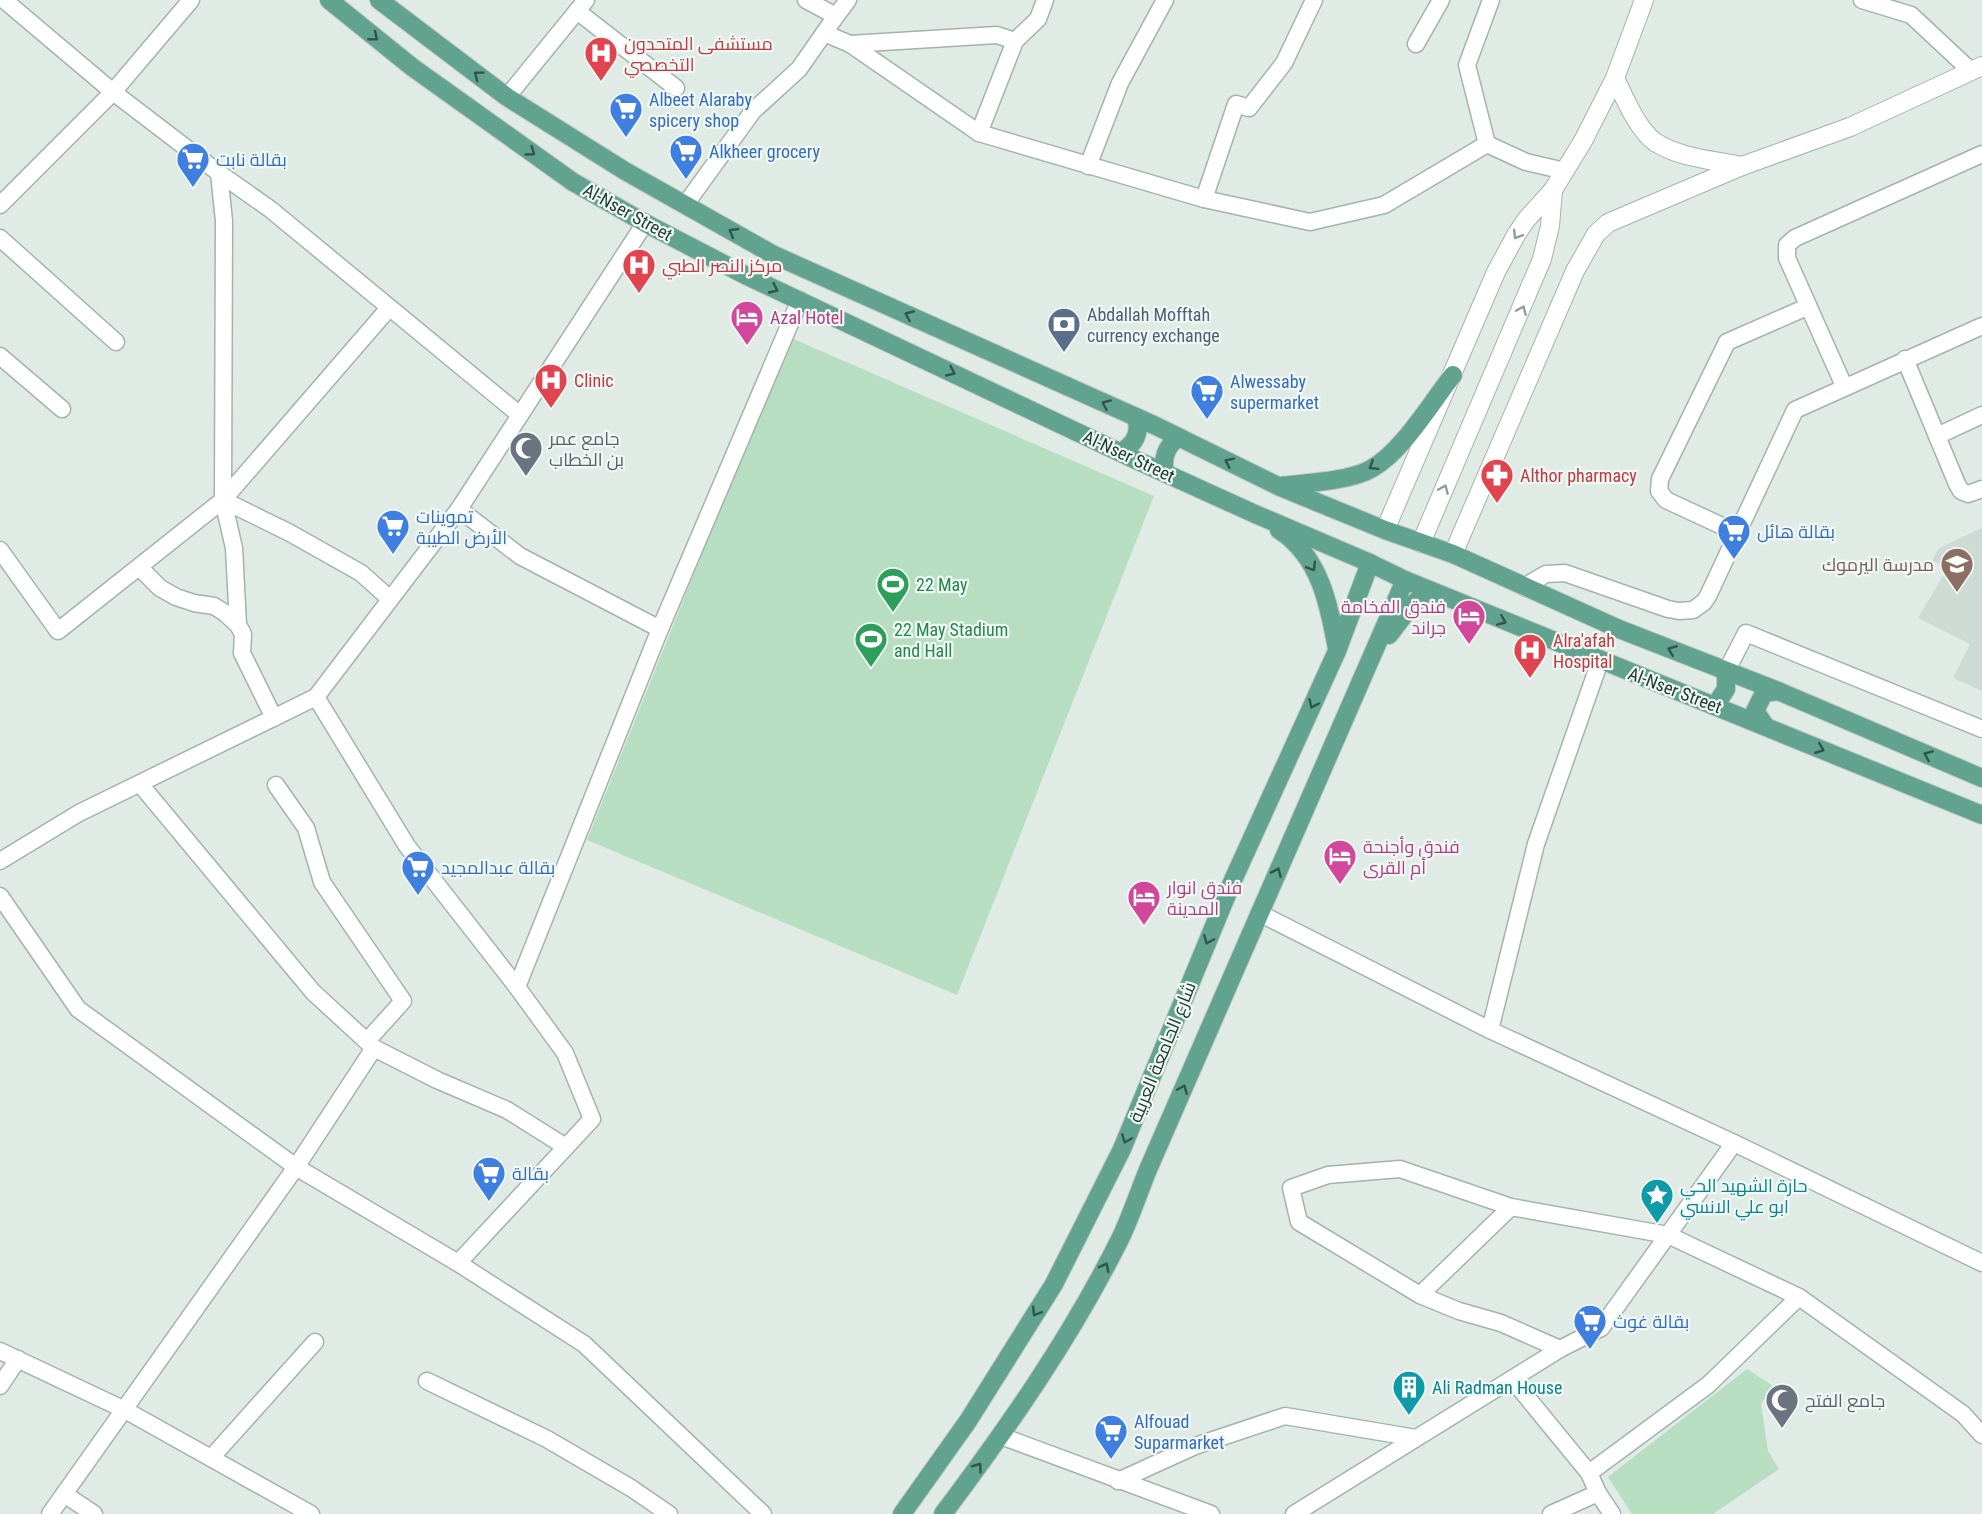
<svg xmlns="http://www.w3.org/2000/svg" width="1982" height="1514" viewBox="0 0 1982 1514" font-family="'Roboto Condensed',Cairo,sans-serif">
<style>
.built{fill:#cedbd5}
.green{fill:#b7dec1}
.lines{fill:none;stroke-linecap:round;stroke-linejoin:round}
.minor-casing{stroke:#a3b3ad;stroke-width:19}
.tertiary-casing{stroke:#a3b3ad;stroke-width:20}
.primary-casing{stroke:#c1c8c6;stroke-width:20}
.minor{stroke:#fff;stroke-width:16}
.tertiary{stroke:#fff;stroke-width:18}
.primary{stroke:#62a390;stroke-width:18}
.oneway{stroke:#30564b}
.oneway2{stroke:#909e9a}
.labels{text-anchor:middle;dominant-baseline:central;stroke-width:4.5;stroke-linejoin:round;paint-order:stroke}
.health-label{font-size:18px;fill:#be3a42;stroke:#f0f8f4;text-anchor:start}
.shop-label{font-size:18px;fill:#366cbe;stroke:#f0f8f4;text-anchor:start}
.street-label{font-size:18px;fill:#203c34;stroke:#f0f8f4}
.service-label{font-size:18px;fill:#4e5e75;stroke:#f0f8f4;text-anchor:start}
.hotel-label{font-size:18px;fill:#b23c85;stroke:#f0f8f4;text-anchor:start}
.worship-label{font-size:18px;fill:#5b616d;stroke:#f0f8f4;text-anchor:start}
.education-label{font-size:18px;fill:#785e54;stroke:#f0f8f4;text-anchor:end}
.leisure-label{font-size:18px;fill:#27864d;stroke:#f0f8f4;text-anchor:start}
.culture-label{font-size:18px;fill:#0d838f;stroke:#f0f8f4;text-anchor:start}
</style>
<rect width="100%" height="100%" fill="#e0ebe6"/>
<!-- built -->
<polygon class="built" points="1982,528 1982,691 1953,678 1970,644 1918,618 1947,569 1932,560 1939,548"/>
<!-- green -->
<g class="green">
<polygon points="789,337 1154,496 957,995 587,840"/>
<polygon points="1747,1369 1773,1386 1761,1404 1768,1451 1779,1469 1713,1514 1632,1514 1608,1477"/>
</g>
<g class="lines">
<defs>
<g id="minor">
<polyline points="4,0 113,92 191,0"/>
<polyline points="1862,0 1911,15 1971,71"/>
<polyline points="577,11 676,88"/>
<polyline points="836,16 848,0"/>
<polyline points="824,33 850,44 979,133 1204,199 1310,222 1384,205 1487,144 1526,162 1565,171"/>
<polyline points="850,44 997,35 1015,41"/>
<polyline points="1416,44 1441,0"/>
<polyline points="507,97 586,0"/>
<polyline points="979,133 1015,41 1038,19 1045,0"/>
<polyline points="1487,144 1467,65 1491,0"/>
<polyline points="1088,166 1120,83 1165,0"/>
<polyline points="219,173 270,209 520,415"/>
<polyline points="1204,199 1236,104 1249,108 1284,63 1314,0"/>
<polyline points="0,205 113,92 219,173 224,221 223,500 58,631 0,550"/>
<polyline points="685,205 753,111 799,69 836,16 806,0"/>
<polyline points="0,238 116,342"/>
<polyline points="389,308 223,500 290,533 361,573 390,599"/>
<polyline points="0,356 62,409"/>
<polyline points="1905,359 1957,484 1961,491 1968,494 1982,489"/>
<polyline points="1844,386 1787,258 1787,245 1795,238 1982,154"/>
<polyline points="1937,436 1982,415"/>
<polyline points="223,500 234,548 238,625"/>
<polyline points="459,509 520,556 660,629"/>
<polyline points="1737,533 1666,500 1659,491 1660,479 1727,342 1807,307"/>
<polyline points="139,567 160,588 176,597 194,603 214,606 225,613 238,625 243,634 242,653 274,718"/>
<polyline points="1526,588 1532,582 1546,574 1565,573 1668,609 1679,611 1693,610 1704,602 1708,596 1795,410 1982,326"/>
<polyline points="1726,672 1746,633 1982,729"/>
<polyline points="140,784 313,992 374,1048 437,1080 507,1110 566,1147"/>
<polyline points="276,785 306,828 322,882 403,1001 367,1041"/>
<polyline points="0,861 79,813 316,697"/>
<polyline points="0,896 78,1009 296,1167 458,1263 584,1344 763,1514"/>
<polyline points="1259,913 1490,1030 1734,1143 1982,1263"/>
<polyline points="517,987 660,629 800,300"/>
<polyline points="1490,1030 1536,844 1600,661"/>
<polyline points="458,1263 592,1119 565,1053 517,987 407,846 316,697 459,509 645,223"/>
<polyline points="1420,1295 1511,1207"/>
<polyline points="1799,1297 1963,1414 1982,1435"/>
<polyline points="1560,1349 1501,1323 1459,1311 1420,1295 1299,1222 1291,1188 1328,1175 1400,1169 1511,1207 1668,1235 1799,1297 1708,1385 1589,1473"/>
<polyline points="0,1351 125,1410 311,1514"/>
<polyline points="1512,1379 1589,1473 1598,1493 1612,1514"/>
<polyline points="427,1381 547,1439 631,1488 669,1514"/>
<polyline points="0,1386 18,1359"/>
<polyline points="1001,1436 1211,1514"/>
<polyline points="211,1458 315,1342"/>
<polyline points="1118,1481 1195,1446 1285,1416 1416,1438"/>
<polyline points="64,1494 94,1514"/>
<polyline points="50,1514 296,1167 374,1048"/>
<polyline points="1294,1514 1560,1349 1601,1328 1734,1143"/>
<polyline points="1551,1514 1598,1493"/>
</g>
<g id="tertiary">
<path d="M1615,78C1624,97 1638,130 1655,142C1679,158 1714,160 1742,166"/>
<polyline points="1385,530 1496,272 1516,235 1526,220 1553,190 1583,141 1615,78 1644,0"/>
<polyline points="1421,543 1542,259 1550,226 1553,190"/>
<polyline points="1453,554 1575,271 1596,234 1608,223 1742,166 1850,127 1982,66"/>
</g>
<g id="primary">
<polyline points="329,0 412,67 573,182 645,223 745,275 1136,460 1255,514 1370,563 1405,580 1982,815"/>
<polyline points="379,0 507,97 625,171 774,255 1156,426 1280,487 1385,530 1453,554 1619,629 1778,691 1982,778"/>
<path d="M1120,452C1135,445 1141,433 1136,417"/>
<path d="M1165,473C1162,458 1166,447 1178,437"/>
<path d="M1281,486C1306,483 1350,481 1371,469C1402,452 1431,403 1453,375"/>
<path d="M1279,530C1320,556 1329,605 1337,649"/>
<polyline points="1389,635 1411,606 1429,590"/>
<polyline points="1715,706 1726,689 1726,672"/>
<polyline points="1766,727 1755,711 1764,693 1778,691"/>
<polyline points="902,1514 968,1421 1054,1284 1122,1149 1233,880 1337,651 1370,563"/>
<path d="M943,1514C1009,1426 1072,1336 1121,1237C1132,1214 1140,1188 1150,1165L1405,580"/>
</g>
</defs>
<!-- minor casing -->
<use href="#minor" class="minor-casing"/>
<!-- tertiary casing -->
<use href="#tertiary" class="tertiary-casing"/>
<!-- primary casing -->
<use href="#primary" class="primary-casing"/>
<!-- minor -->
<use href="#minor" class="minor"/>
<!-- tertiary -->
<use href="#tertiary" class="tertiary"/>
<!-- primary -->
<use href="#primary" class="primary"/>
</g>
<!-- one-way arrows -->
<defs><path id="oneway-chevron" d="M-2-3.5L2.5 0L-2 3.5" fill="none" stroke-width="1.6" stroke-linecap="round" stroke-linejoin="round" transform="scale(1.5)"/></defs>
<g class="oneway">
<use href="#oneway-chevron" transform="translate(374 37) rotate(39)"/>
<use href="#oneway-chevron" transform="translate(478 75) rotate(-143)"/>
<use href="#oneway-chevron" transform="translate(531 152) rotate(36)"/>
<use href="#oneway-chevron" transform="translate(733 232) rotate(-150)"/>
<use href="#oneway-chevron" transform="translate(774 289) rotate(25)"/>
<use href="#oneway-chevron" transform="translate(909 315) rotate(-156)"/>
<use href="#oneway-chevron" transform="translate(951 372) rotate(25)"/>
<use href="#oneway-chevron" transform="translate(1106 404) rotate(-156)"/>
<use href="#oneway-chevron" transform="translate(1229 462) rotate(-154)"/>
<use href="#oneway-chevron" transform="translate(1373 466) rotate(148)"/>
<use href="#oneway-chevron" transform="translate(1312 567) rotate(58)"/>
<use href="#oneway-chevron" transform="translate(1502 621) rotate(23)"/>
<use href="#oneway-chevron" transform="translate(1672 650) rotate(-158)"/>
<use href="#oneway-chevron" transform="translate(1313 704) rotate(114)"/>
<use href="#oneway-chevron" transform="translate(1820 749) rotate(22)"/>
<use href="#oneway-chevron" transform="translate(1928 755) rotate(-157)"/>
<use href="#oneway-chevron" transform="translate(1277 872) rotate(-66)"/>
<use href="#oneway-chevron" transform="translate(1208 940) rotate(112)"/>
<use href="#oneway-chevron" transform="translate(1183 1089) rotate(-67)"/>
<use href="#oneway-chevron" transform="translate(1126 1139) rotate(112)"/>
<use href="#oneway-chevron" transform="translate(1105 1267) rotate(-62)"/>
<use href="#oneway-chevron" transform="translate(1036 1312) rotate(122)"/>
<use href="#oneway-chevron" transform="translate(978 1467) rotate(-53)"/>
</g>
<g class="oneway2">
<use href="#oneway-chevron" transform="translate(1517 235) rotate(122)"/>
<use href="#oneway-chevron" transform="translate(1522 310) rotate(-67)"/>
<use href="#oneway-chevron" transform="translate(1444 489) rotate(-67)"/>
</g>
<!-- icons -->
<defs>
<symbol id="hospital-pin" viewBox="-11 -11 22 30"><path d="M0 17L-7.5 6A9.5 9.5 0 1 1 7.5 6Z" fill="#e0444e" stroke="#f0f8f4"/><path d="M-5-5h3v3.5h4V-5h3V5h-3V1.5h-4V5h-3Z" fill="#fff"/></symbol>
<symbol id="supermarket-pin" viewBox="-11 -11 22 30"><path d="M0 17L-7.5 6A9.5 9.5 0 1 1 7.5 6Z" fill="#3f7fe0" stroke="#f0f8f4"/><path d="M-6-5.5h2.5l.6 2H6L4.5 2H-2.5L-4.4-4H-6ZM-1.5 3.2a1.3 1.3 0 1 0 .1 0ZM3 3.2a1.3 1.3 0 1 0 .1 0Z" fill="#fff"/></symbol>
<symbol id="hotel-pin" viewBox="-11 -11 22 30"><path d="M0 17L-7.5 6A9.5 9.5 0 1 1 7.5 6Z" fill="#d1479c" stroke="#f0f8f4"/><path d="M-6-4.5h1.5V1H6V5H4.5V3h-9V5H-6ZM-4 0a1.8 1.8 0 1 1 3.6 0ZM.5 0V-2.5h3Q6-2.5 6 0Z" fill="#fff"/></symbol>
<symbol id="bank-pin" viewBox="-11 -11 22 30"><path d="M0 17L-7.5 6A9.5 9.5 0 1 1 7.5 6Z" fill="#5c6f8a" stroke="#f0f8f4"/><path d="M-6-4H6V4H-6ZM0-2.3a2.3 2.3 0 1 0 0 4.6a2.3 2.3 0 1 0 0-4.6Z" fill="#fff"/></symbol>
<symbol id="mosque-pin" viewBox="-11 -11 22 30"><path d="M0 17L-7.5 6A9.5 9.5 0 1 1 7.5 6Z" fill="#6b7280" stroke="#f0f8f4"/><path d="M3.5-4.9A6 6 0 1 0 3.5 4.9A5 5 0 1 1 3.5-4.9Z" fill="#fff"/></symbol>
<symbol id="pharmacy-pin" viewBox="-11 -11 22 30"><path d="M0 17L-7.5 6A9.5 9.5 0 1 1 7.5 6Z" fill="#e0444e" stroke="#f0f8f4"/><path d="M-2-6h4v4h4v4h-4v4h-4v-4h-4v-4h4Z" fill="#fff"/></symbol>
<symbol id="school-pin" viewBox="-11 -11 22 30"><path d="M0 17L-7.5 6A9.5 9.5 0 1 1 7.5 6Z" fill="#8d6e63" stroke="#f0f8f4"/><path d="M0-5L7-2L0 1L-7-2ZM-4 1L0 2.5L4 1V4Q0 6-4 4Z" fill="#fff"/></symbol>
<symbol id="stadium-pin" viewBox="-11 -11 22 30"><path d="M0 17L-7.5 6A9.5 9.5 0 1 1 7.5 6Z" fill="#2e9e5b" stroke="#f0f8f4"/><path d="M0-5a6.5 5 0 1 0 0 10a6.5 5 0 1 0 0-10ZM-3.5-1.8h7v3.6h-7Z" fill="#fff"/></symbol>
<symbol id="sight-pin" viewBox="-11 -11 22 30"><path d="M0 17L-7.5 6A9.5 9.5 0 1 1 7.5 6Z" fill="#0f9aa8" stroke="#f0f8f4"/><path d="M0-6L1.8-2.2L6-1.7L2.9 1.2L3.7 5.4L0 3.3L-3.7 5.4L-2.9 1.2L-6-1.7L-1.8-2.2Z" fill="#fff"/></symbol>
<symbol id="building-pin" viewBox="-11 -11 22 30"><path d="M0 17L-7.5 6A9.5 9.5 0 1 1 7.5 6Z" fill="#0f9aa8" stroke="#f0f8f4"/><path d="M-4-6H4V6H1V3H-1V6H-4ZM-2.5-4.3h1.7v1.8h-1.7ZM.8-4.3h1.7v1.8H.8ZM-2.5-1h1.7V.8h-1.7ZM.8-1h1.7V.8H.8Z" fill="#fff"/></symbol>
</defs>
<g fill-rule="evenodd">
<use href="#hospital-pin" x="582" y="34" width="38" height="52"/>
<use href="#supermarket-pin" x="607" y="90" width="38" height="52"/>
<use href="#supermarket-pin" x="667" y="132" width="38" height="52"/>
<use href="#supermarket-pin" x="174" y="140" width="38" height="52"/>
<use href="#hospital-pin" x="620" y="246" width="38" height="52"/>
<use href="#hotel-pin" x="728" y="298" width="38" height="52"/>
<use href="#bank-pin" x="1045" y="305" width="38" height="52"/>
<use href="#hospital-pin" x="532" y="361" width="38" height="52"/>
<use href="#supermarket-pin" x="1188" y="372" width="38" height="52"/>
<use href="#mosque-pin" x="507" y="429" width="38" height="52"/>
<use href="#pharmacy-pin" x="1478" y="456" width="38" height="52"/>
<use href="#supermarket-pin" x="374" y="507" width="38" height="52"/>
<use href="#supermarket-pin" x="1715" y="512" width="38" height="52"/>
<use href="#school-pin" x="1938" y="545" width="38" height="52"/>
<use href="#stadium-pin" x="874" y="565" width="38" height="52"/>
<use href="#hotel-pin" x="1450" y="597" width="38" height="52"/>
<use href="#stadium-pin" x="852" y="620" width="38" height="52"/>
<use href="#hospital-pin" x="1511" y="631" width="38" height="52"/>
<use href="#hotel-pin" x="1321" y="837" width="38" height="52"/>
<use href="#supermarket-pin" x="399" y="848" width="38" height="52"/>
<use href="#hotel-pin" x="1125" y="878" width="38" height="52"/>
<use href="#supermarket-pin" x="470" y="1154" width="38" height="52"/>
<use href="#sight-pin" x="1638" y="1176" width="38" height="52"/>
<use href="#supermarket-pin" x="1571" y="1302" width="38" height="52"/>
<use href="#building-pin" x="1390" y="1368" width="38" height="52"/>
<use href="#mosque-pin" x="1763" y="1381" width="38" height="52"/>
<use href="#supermarket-pin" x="1092" y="1412" width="38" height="52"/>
</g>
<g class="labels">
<!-- health labels -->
<g class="health-label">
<text x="624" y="43">مستشفى المتحدون<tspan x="624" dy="21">التخصصي</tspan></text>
<text x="662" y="265">مركز النصر الطبي</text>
<text x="574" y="380">Clinic</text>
<text x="1520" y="475">Althor pharmacy</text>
<text x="1553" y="640">Alra'afah<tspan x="1553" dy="21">Hospital</tspan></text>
</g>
<!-- shop labels -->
<g class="shop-label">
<text x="649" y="99">Albeet Alaraby<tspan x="649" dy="21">spicery shop</tspan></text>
<text x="709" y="151">Alkheer grocery</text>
<text x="216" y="159">بقالة نابت</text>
<text x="1230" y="381">Alwessaby<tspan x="1230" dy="21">supermarket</tspan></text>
<text x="416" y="516">تموينات<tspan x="416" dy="21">الأرض الطيبة</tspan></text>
<text x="1757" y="531">بقالة هائل</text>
<text x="441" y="867">بقالة عبدالمجيد</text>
<text x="512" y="1173">بقالة</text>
<text x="1613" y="1321">بقالة غوث</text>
<text x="1134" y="1421">Alfouad<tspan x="1134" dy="21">Suparmarket</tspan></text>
</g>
<!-- street labels -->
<g class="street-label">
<text transform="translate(628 212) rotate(29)">Al-Nser Street</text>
<text transform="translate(1129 456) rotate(25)">Al-Nser Street</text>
<text transform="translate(1675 690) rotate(21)">Al-Nser Street</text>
<text transform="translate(1162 1052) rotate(-68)">شارع الجامعة العربية</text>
</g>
<!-- service labels -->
<g class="service-label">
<text x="1087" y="314">Abdallah Mofftah<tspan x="1087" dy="21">currency exchange</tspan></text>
</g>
<!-- hotel labels -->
<g class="hotel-label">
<text x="770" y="317">Azal Hotel</text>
<text x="1446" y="606" text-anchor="end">فندق الفخامة<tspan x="1446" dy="21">جراند</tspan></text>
<text x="1363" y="846">فندق وأجنحة<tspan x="1363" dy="21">أم القرى</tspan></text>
<text x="1167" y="887">فندق انوار<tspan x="1167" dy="21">المدينة</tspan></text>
</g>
<!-- worship labels -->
<g class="worship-label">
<text x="549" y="438">جامع عمر<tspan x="549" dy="21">بن الخطاب</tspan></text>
<text x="1805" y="1400">جامع الفتح</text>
</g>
<!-- education labels -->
<g class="education-label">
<text x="1934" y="564">مدرسة اليرموك</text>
</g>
<!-- leisure labels -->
<g class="leisure-label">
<text x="916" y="584">22 May</text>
<text x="894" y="629">22 May Stadium<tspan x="894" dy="21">and Hall</tspan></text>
</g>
<!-- culture labels -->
<g class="culture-label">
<text x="1680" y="1185">حارة الشهيد الحي<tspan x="1680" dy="21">ابو علي الانسي</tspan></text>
<text x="1432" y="1387">Ali Radman House</text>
</g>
</g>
</svg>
